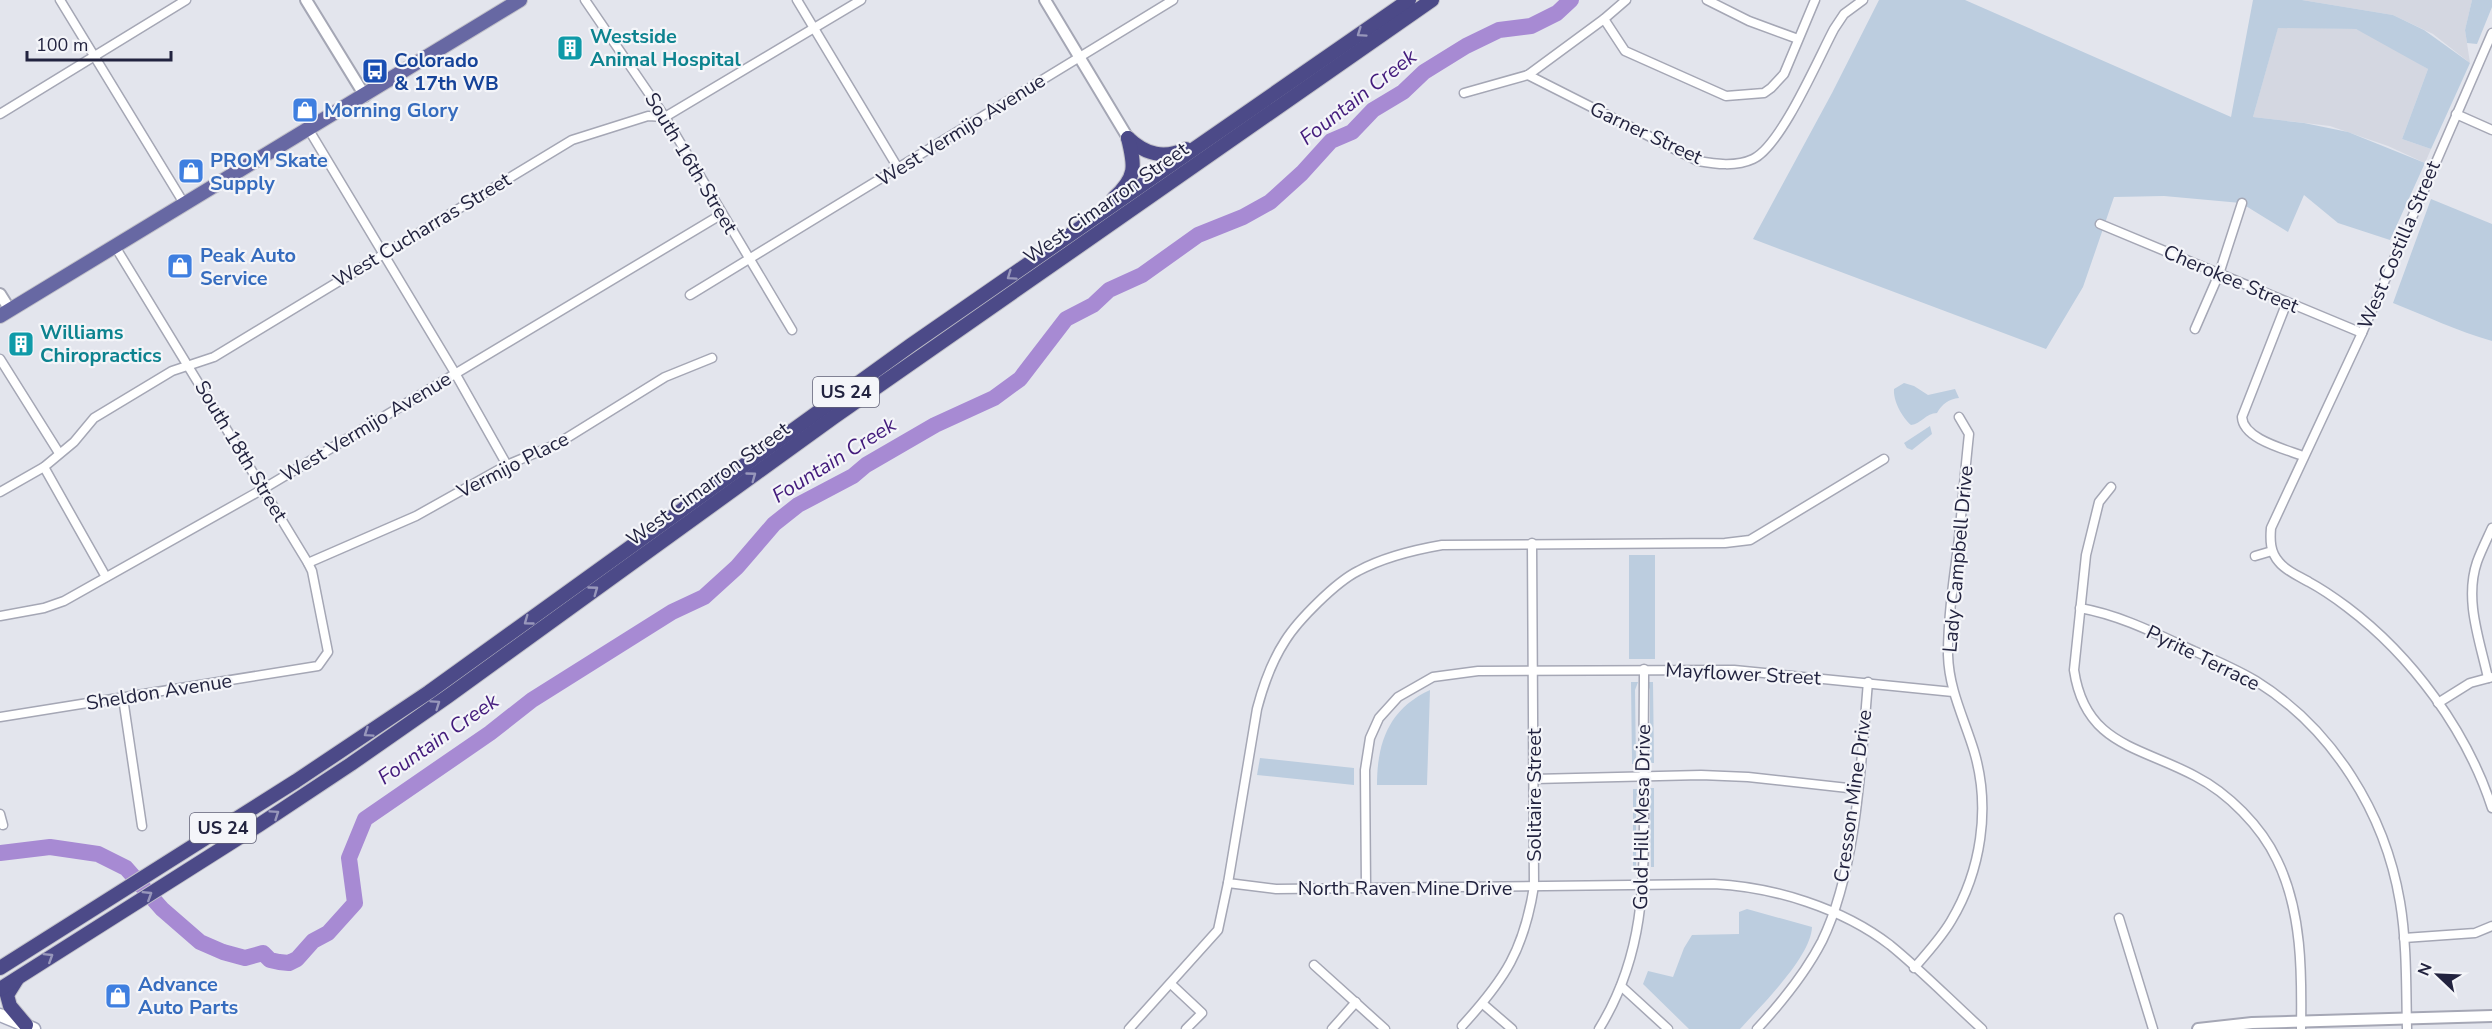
<svg xmlns="http://www.w3.org/2000/svg" width="2492" height="1029" viewBox="0 0 2492 1029" font-family="'Nunito Sans',sans-serif">
<style>
.built{fill:#d4d7e1}
.green{fill:#bccddf}
.lines{fill:none;stroke-linecap:round;stroke-linejoin:round}
.river{stroke:#a78ad3;stroke-width:16}
.minor-casing{stroke:#a5a7b5;stroke-width:11}
.tertiary-casing{stroke:#a5a7b5;stroke-width:14}
.secondary-casing{stroke:#a1a4b9;stroke-width:15}
.primary-casing{stroke:#c1c1c9;stroke-width:16}
.trunk-casing{stroke:#c1c1c9;stroke-width:16}
.minor{stroke:#fff;stroke-width:8}
.tertiary{stroke:#fff;stroke-width:10}
.secondary{stroke:#fff;stroke-width:12}
.primary{stroke:#6768a3;stroke-width:14}
.trunk{stroke:#4c4a88;stroke-width:14}
.oneway{stroke:#9897bb}
.labels{text-anchor:middle;dominant-baseline:central;stroke-width:4.5;stroke-linejoin:round;paint-order:stroke}
.shield{fill:#f4f5f9;stroke:#616277;stroke-width:1.5}
.shield-label{font-size:18px;font-weight:bold;fill:#22233f}
.culture-label{font-size:20px;font-weight:bold;fill:#0d838f;stroke:#f4f5f9;text-anchor:start}
.transit-label{font-size:20px;font-weight:bold;fill:#164399;stroke:#f4f5f9;text-anchor:start}
.shop-label{font-size:20px;font-weight:bold;fill:#366cbe;stroke:#f4f5f9;text-anchor:start}
.street-label{font-size:20px;fill:#22233f;stroke:#f4f5f9}
.water-label{font-size:21px;font-style:italic;fill:#431b7c;stroke:#f4f5f9}
</style>
<rect width="100%" height="100%" fill="#e3e5ed"/>
<!-- built -->
<g class="built">
<polygon points="2302,0 2472,0 2465,30 2470,63 2433,34 2393,15"/>
<polygon points="2278,27 2356,29 2376,37 2428,69 2402,139 2431,149 2425,163 2388,146 2330,126 2253,117"/>
</g>
<!-- green -->
<g class="green">
<polygon points="1879,0 1965,0 2231,117 2253,0 2302,0 2393,15 2424,30 2470,63 2431,149 2402,139 2428,69 2356,29 2278,28 2253,117 2304,123 2348,132 2425,163 2390,240 2338,223 2304,195 2288,232 2241,203 2164,196 2114,197 2083,287 2046,349 1753,239 1832,93"/>
<polygon points="2472,0 2492,0 2492,7 2477,44 2467,43 2465,30"/>
<path d="M2431,199L2492,224V341C2457,331 2426,316 2393,303Z"/>
<path d="M1904,383L1914,386L1928,395L1955,389L1959,398C1949,399 1942,404 1937,413C1926,413 1921,424 1911,425C1902,417 1893,401 1894,389Z"/>
<polygon points="1930,426 1932,434 1912,450 1907,448 1904,443"/>
<rect x="1629" y="555" width="26" height="104"/>
<polygon points="1631,682 1638,682 1635,690 1636,764 1632,764"/>
<polygon points="1647,682 1653,682 1654,763 1650,763 1650,690"/>
<path d="M1430,690L1427,785H1377C1377,742 1389,709 1430,690Z"/>
<polygon points="1260,758 1354,768 1354,785 1257,775"/>
<polygon points="1648,788 1654,788 1654,867 1651,867 1650,796"/>
<polygon points="1633,789 1638,789 1636,799 1636,869 1633,869"/>
<path d="M1747,909L1812,927C1811,957 1760,1007 1740,1029H1689L1643,984L1648,971L1673,977L1684,948L1692,935L1739,934V912Z"/>
</g>
<g class="lines">
<!-- river -->
<polyline class="river" points="0,853 50,847 98,854 126,868 162,909 200,942 223,952 245,958 263,953 270,960 279,962 289,963 297,959 313,941 328,933 355,903 349,858 365,819 490,733 532,700 672,612 704,597 737,567 774,524 798,505 853,476 866,465 935,425 994,398 1020,379 1066,319 1093,305 1109,290 1142,275 1198,235 1243,217 1270,202 1302,173 1331,141 1352,132 1373,110 1403,92 1424,72 1466,46 1499,30 1531,26 1557,13 1571,0"/>
<defs>
<g id="minor">
<polyline points="60,0 185,205"/>
<polyline points="585,0 665,117 792,330"/>
<polyline points="797,0 898,168"/>
<polyline points="1707,0 1749,21 1798,39"/>
<polyline points="1604,19 1625,51 1726,96 1764,93 1771,88 1784,74 1815,0"/>
<path d="M2492,33L2362,333L2271,528C2270,540 2270,552 2279,562C2286,571 2299,576 2309,582C2322,589 2335,598 2347,607C2412,656 2467,731 2492,808"/>
<path d="M1528,75L1698,161C1715,164 1736,167 1753,159C1781,146 1818,59 1834,29L1844,14L1863,0"/>
<polyline points="1464,93 1528,75 1604,19 1626,0"/>
<polyline points="0,114 186,0"/>
<polyline points="2456,114 2492,130"/>
<polyline points="309,130 455,373 507,465"/>
<polyline points="2100,224 2362,333"/>
<polyline points="690,295 1173,0"/>
<path d="M2287,302L2242,417C2243,439 2285,449 2303,456"/>
<polyline points="2195,329 2219,274 2242,203"/>
<polyline points="0,359 59,453"/>
<path d="M1884,459L1750,540L1725,543L1442,545C1413,550 1384,557 1358,571C1336,582 1298,620 1285,641C1272,661 1263,686 1257,709L1228,883L1276,889L1714,884C1774,887 1842,908 1890,945C1922,971 1951,1001 1982,1029"/>
<polyline points="44,467 106,577"/>
<path d="M2111,487L2099,502L2086,555L2074,670C2085,745 2139,746 2195,776C2228,793 2261,826 2277,860C2302,911 2302,973 2301,1029"/>
<polyline points="0,492 44,467 74,442 94,418 172,371 214,357 572,140 648,116 665,117 861,0"/>
<polyline points="2255,556 2272,551"/>
<polyline points="308,563 416,516 507,465 557,444 665,377 712,358"/>
<path d="M2080,608C2120,615 2157,634 2194,651C2215,660 2236,669 2256,681C2333,729 2385,813 2400,902C2407,943 2406,988 2407,1029"/>
<polyline points="0,616 44,608 64,601 263,489 722,214"/>
<path d="M2488,678C2480,641 2464,600 2477,562C2481,551 2487,539 2492,528"/>
<polyline points="123,698 142,826"/>
<polyline points="2438,703 2470,683 2492,677"/>
<polyline points="0,717 318,666 328,652 312,571 308,563 116,248"/>
<polyline points="1534,779 1701,775 1748,777 1857,789"/>
<polyline points="0,814 3,825"/>
<polyline points="1366,887 1365,770 1370,738 1379,718 1398,697 1433,677 1478,671 1734,670 1953,692"/>
<polyline points="2119,918 2153,1029"/>
<polyline points="2404,938 2475,933 2492,926"/>
<polyline points="1314,965 1385,1029"/>
<path d="M1914,968C1927,953 1941,938 1951,921C1981,871 1991,808 1974,751C1964,718 1949,690 1948,655C1948,619 1953,583 1958,547C1962,509 1965,471 1969,434L1959,417"/>
<polyline points="1171,984 1202,1013 1186,1029"/>
<polyline points="1621,986 1668,1029"/>
<polyline points="1483,1004 1512,1029"/>
<path d="M1462,1026C1505,979 1524,950 1534,886L1532,543"/>
<polyline points="1129,1029 1218,930 1228,883"/>
<polyline points="1332,1029 1356,1002"/>
<path d="M1599,1029C1646,953 1644,879 1644,793C1643,752 1644,711 1644,669"/>
<path d="M1757,1029C1782,1002 1805,974 1822,941C1857,869 1861,763 1868,682"/>
</g>
<g id="tertiary">
<polyline points="306,0 365,96"/>
<polyline points="1045,0 1128,138"/>
<polyline points="0,294 10,310"/>
<polyline points="2198,1029 2252,1023 2492,1016"/>
</g>
<polyline id="secondary" points="0,1015 34,1029"/>
<polyline id="primary" points="0,316 520,0"/>
<g id="trunk">
<path d="M1128,138C1146,155 1164,159 1186,149"/>
<path d="M1114,198C1137,177 1135,166 1128,138"/>
<polyline points="0,968 296,781 429,692 911,345 1409,0"/>
<polyline points="17,979 7,995 10,1006 26,1025"/>
<polyline points="0,989 259,825 351,764 447,697 834,417 1432,0"/>
</g>
</defs>
<!-- minor casing -->
<use href="#minor" class="minor-casing"/>
<!-- tertiary casing -->
<use href="#tertiary" class="tertiary-casing"/>
<!-- secondary casing -->
<use href="#secondary" class="secondary-casing"/>
<!-- primary casing -->
<use href="#primary" class="primary-casing"/>
<!-- trunk casing -->
<use href="#trunk" class="trunk-casing"/>
<!-- minor -->
<use href="#minor" class="minor"/>
<!-- tertiary -->
<use href="#tertiary" class="tertiary"/>
<!-- secondary -->
<use href="#secondary" class="secondary"/>
<!-- primary -->
<use href="#primary" class="primary"/>
<!-- trunk -->
<use href="#trunk" class="trunk"/>
</g>
<!-- one-way arrows -->
<defs><path id="oneway-chevron" d="M-2-3.5L2.5 0L-2 3.5" fill="none" stroke-width="1.6" stroke-linecap="round" stroke-linejoin="round" transform="scale(1.5)"/></defs>
<g class="oneway">
<use href="#oneway-chevron" transform="translate(1361 33) rotate(145)"/>
<use href="#oneway-chevron" transform="translate(1011 276) rotate(145)"/>
<use href="#oneway-chevron" transform="translate(752 476) rotate(-36)"/>
<use href="#oneway-chevron" transform="translate(594 590) rotate(-36)"/>
<use href="#oneway-chevron" transform="translate(528 621) rotate(144)"/>
<use href="#oneway-chevron" transform="translate(436 704) rotate(-35)"/>
<use href="#oneway-chevron" transform="translate(368 733) rotate(146)"/>
<use href="#oneway-chevron" transform="translate(275 814) rotate(-34)"/>
<use href="#oneway-chevron" transform="translate(148 895) rotate(-32)"/>
<use href="#oneway-chevron" transform="translate(49 957) rotate(-32)"/>
</g>
<!-- icons -->
<defs>
<symbol id="building-square" viewBox="-11 -11 22 22"><rect x="-9" y="-9" width="18" height="18" rx="4" fill="#0f9aa8" stroke="#f4f5f9"/><path d="M-4-6H4V6H1V3H-1V6H-4ZM-2.5-4.3h1.7v1.8h-1.7ZM.8-4.3h1.7v1.8H.8ZM-2.5-1h1.7V.8h-1.7ZM.8-1h1.7V.8H.8Z" fill="#fff"/></symbol>
<symbol id="bus-square" viewBox="-11 -11 22 22"><rect x="-9" y="-9" width="18" height="18" rx="4" fill="#1a4fb4" stroke="#f4f5f9"/><path d="M-5-6H5V4H4V6H2V4H-2V6H-4V4H-5ZM-3.5-4V0h7V-4ZM-3.5 1.2v1.5H-2V1.2ZM2 1.2v1.5H3.5V1.2Z" fill="#fff"/></symbol>
<symbol id="shop-square" viewBox="-11 -11 22 22"><rect x="-9" y="-9" width="18" height="18" rx="4" fill="#3f7fe0" stroke="#f4f5f9"/><path d="M-5-2.5h2.3a2.7 3.5 0 0 1 5.4 0H5L5.5 6h-11ZM-1.5-2.5h3a1.5 2.3 0 0 0-3 0Z" fill="#fff"/></symbol>
</defs>
<g fill-rule="evenodd">
<use href="#building-square" x="555" y="33" width="30" height="30"/>
<use href="#bus-square" x="360" y="56" width="30" height="30"/>
<use href="#shop-square" x="290" y="95" width="30" height="30"/>
<use href="#shop-square" x="176" y="156" width="30" height="30"/>
<use href="#shop-square" x="165" y="251" width="30" height="30"/>
<use href="#building-square" x="6" y="329" width="30" height="30"/>
<use href="#shop-square" x="103" y="981" width="30" height="30"/>
</g>
<g class="labels">
<!-- shield labels -->
<g class="shield">
<rect x="813" y="377" width="66" height="30" rx="4.5"/>
<rect x="190" y="813" width="66" height="30" rx="4.5"/>
</g>
<g class="shield-label">
<text x="846" y="392">US 24</text>
<text x="223" y="828">US 24</text>
</g>
<!-- culture labels -->
<g class="culture-label">
<text x="590" y="36">Westside<tspan x="590" dy="23">Animal Hospital</tspan></text>
<text x="40" y="332">Williams<tspan x="40" dy="23">Chiropractics</tspan></text>
</g>
<!-- transit labels -->
<g class="transit-label">
<text x="394" y="60">Colorado<tspan x="394" dy="23">&amp; 17th WB</tspan></text>
</g>
<!-- shop labels -->
<g class="shop-label">
<text x="324" y="110">Morning Glory</text>
<text x="210" y="160">PROM Skate<tspan x="210" dy="23">Supply</tspan></text>
<text x="200" y="255">Peak Auto<tspan x="200" dy="23">Service</tspan></text>
<text x="138" y="984">Advance<tspan x="138" dy="23">Auto Parts</tspan></text>
</g>
<!-- street labels -->
<g class="street-label">
<text transform="translate(961 130) rotate(-32)">West Vermijo Avenue</text>
<text transform="translate(1646 133) rotate(25)">Garner Street</text>
<text transform="translate(691 163) rotate(59)">South 16th Street</text>
<text transform="translate(1106 203) rotate(-35)">West Cimarron Street</text>
<text transform="translate(422 230) rotate(-31)">West Cucharras Street</text>
<text transform="translate(2399 245) rotate(-67)">West Costilla Street</text>
<text transform="translate(2231 279) rotate(23)">Cherokee Street</text>
<text transform="translate(366 427) rotate(-31)">West Vermijo Avenue</text>
<text transform="translate(241 451) rotate(59)">South 18th Street</text>
<text transform="translate(513 465) rotate(-27)">Vermijo Place</text>
<text transform="translate(708 484) rotate(-36)">West Cimarron Street</text>
<text transform="translate(1958 559) rotate(-85)">Lady Campbell Drive</text>
<text transform="translate(2203 658) rotate(26)">Pyrite Terrace</text>
<text transform="translate(1743 674) rotate(3)">Mayflower Street</text>
<text transform="translate(159 692) rotate(-9)">Sheldon Avenue</text>
<text transform="translate(1534 795) rotate(-90)">Solitaire Street</text>
<text transform="translate(1853 796) rotate(-82)">Cresson Mine Drive</text>
<text transform="translate(1642 817) rotate(-89)">Gold Hill Mesa Drive</text>
<text x="1405" y="888">North Raven Mine Drive</text>
</g>
<!-- water labels -->
<g class="water-label">
<text transform="translate(1358 97) rotate(-38)">Fountain Creek</text>
<text transform="translate(834 460) rotate(-32)">Fountain Creek</text>
<text transform="translate(438 739) rotate(-35)">Fountain Creek</text>
</g>
</g>
<!-- north arrow -->
<g transform="translate(2438 975) rotate(293)" stroke="#f4f5f9" stroke-width="4.5" paint-order="stroke">
<path d="M0-4.5L10 22L0 15L-10 22Z" fill="#22233f"/>
<text y="-9" font-size="16" font-weight="bold" text-anchor="middle" fill="#22233f">N</text>
</g>
<!-- scale -->
<path d="M27 51v9h144v-9" fill="none" stroke="#22233f" stroke-width="3"/>
<text x="36" y="51" font-size="18" fill="#22233f" stroke="#f4f5f9" stroke-width="4.5" paint-order="stroke">100 m</text>
</svg>
